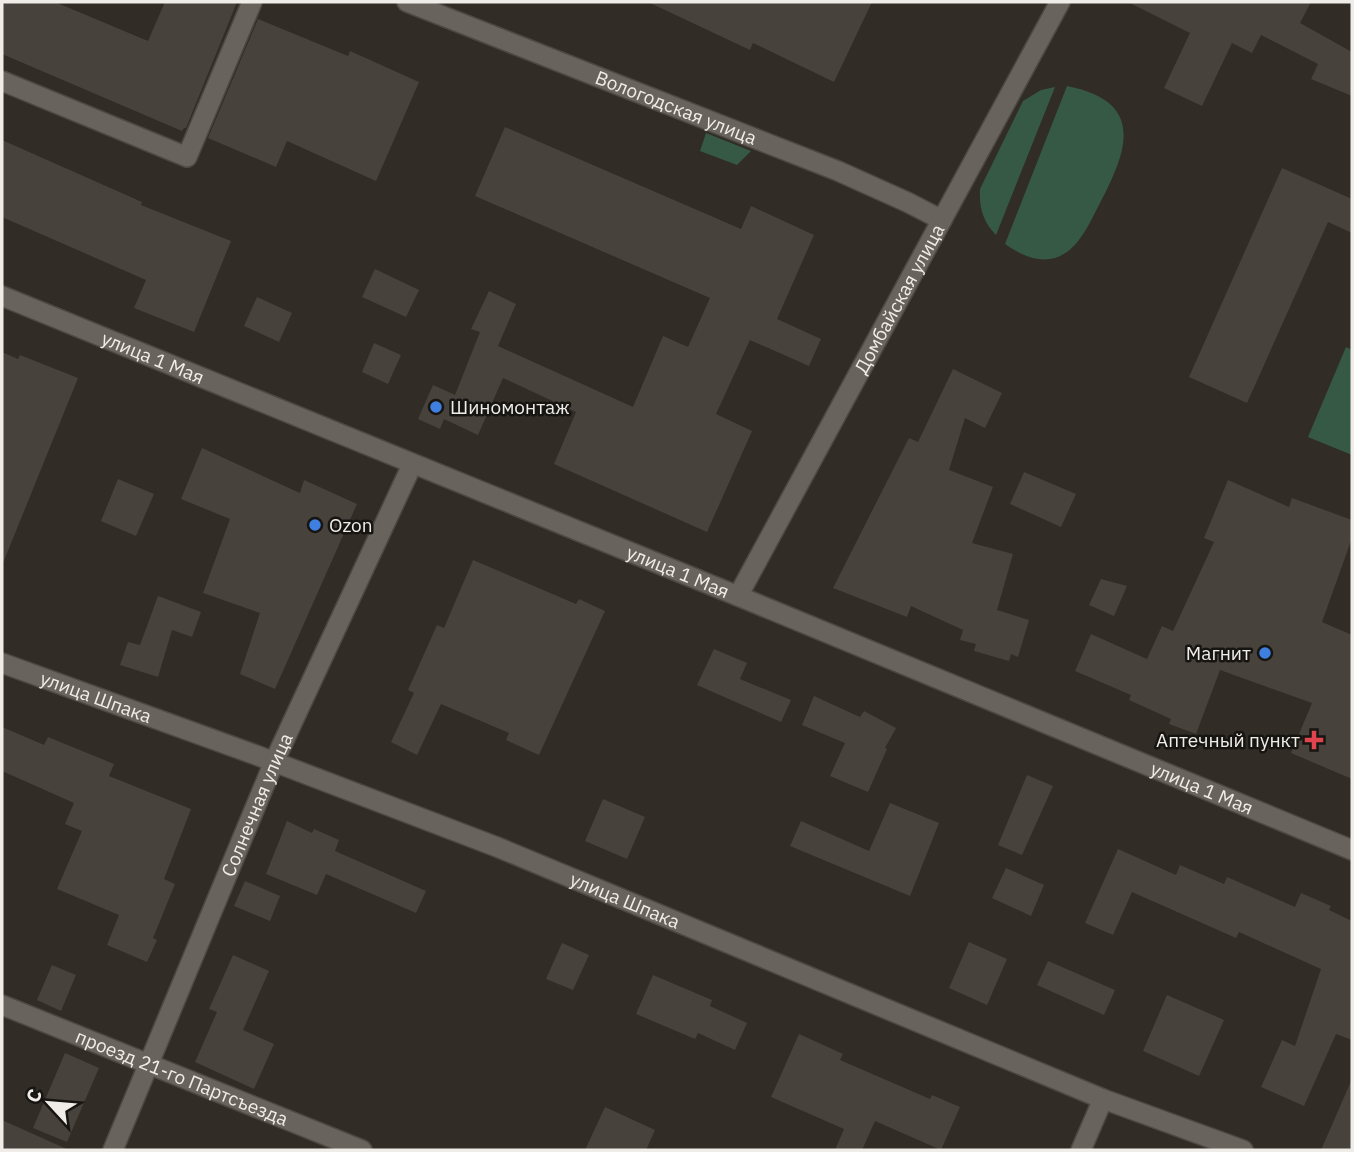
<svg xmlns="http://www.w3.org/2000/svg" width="1354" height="1152" viewBox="0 0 1354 1152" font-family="'IBM Plex Sans',sans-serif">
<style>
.green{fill:#365946}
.building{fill:#47423c}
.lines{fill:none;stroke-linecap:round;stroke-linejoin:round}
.minor-casing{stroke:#4d4843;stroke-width:22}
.tertiary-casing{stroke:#4d4843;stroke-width:22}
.minor{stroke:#69635d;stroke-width:19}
.tertiary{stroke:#69635d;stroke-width:19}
.shop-dot{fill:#3f7fe0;stroke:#171512;stroke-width:2.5}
.health-dot{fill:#e0444e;stroke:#171512;stroke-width:2.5}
.labels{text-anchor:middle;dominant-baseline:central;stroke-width:5;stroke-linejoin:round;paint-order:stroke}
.street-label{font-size:19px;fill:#f0ede9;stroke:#171512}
.poi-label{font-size:19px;fill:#f0ede9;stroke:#171512;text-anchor:start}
</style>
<rect width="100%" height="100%" fill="#312c26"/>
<!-- green -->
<g class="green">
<path d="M1067,86C1147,102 1127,151 1099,205C1089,224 1078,251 1055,258C1037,263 1019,254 1005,244Z"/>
<path d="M1055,87L996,235C983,222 979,208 980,189L1023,101L1041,90Z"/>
<polygon points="706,133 751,151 737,165 700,151"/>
<polygon points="1346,347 1352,350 1352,455 1308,437"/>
</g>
<!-- building -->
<g class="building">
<polygon points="2,2 55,2 148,41 165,2 237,2 186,128 184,128 182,131 2,54"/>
<polygon points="648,2 872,2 834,82 753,43 750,50"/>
<polygon points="1128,2 1311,2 1300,23 1352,52 1352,96 1311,79 1318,64 1261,35 1252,53 1232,43 1202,106 1164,88 1190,33"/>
<polygon points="258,19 348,56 350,51 419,82 376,181 287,141 276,167 208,138"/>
<polygon points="505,127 741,229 751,206 814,235 777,319 821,339 809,366 750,340 716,414 752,431 707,532 554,464 576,412 503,378 478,435 444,419 440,429 418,419 433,385 455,395 480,332 471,329 489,291 516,304 498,346 633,407 663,336 688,347 710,298 475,196"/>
<polygon points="2,140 142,202 141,205 231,241 194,332 134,308 146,280 2,217"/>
<polygon points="1282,168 1352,199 1352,233 1328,222 1247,403 1189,377"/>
<polygon points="375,269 419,290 406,317 362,297"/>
<polygon points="257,297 292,313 279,342 244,326"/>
<polygon points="374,343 401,355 388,384 362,372"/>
<polygon points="2,352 18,359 20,355 78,378 3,563"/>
<polygon points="953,369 1002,393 985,428 965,418 949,470 993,487 972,543 1013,554 997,610 1029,620 1018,657 1011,654 1009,661 974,651 976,644 960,640 963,630 911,606 907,617 833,588 909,438 918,442"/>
<polygon points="202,448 300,493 304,480 357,504 275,689 240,674 260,613 203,593 230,519 181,499"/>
<polygon points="1024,472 1076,494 1061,527 1010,504"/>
<polygon points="118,479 154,494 136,536 101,521"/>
<polygon points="1228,480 1289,507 1292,498 1352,520 1352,538 1322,622 1352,635 1352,779 1291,753 1312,703 1220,670 1196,734 1169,724 1171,719 1129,700 1131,695 1075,671 1091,634 1147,659 1162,626 1173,631 1214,542 1204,538"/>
<polygon points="473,560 576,604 579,599 605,611 539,755 506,740 509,733 441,704 417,755 391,742 414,693 408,690 437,625 444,628"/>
<polygon points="1101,579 1127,586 1114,616 1089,605"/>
<polygon points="158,596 201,612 192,637 172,630 158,677 120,665 128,642 140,645"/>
<polygon points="714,649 747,663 740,679 791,700 781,722 697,685"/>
<polygon points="814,696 860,717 864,711 896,728 885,748 887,749 868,792 830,776 845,743 802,725"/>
<polygon points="2,727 44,745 48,737 114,764 109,776 191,809 164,879 175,884 153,938 157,940 147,962 107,945 119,915 57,889 82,831 65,824 74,803 2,771"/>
<polygon points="1027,775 1053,786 1022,855 998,845"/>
<polygon points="603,799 645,817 627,859 585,841"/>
<polygon points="890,803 939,823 910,896 790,846 801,821 869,851"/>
<polygon points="287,821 312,833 314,829 339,840 335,851 426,891 416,913 326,874 317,895 266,874"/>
<polygon points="1118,849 1176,875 1180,865 1224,884 1227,877 1295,907 1301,893 1331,906 1329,910 1352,921 1352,1040 1336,1034 1304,1106 1261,1087 1282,1040 1295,1046 1321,969 1239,932 1236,938 1132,892 1113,935 1085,923"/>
<polygon points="1006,868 1044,885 1031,916 992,898"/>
<polygon points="245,881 280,896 270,921 234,906"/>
<polygon points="969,942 1007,959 987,1005 949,988"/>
<polygon points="562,943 589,955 573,990 546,979"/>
<polygon points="233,955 269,971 243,1030 274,1044 254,1089 195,1062 217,1012 209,1009"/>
<polygon points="1048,961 1115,990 1104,1015 1037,985"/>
<polygon points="52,965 76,975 61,1011 37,1000"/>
<polygon points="653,975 712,1000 710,1006 747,1023 735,1050 698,1033 695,1039 636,1014"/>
<polygon points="1167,995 1224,1020 1199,1076 1143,1051"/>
<polygon points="799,1034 843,1054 840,1060 930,1099 932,1095 960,1107 941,1150 875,1121 862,1150 835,1150 844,1129 771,1097"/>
<polygon points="65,1053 99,1068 67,1142 33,1128"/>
<polygon points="1352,1079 1352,1150 1321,1150"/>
<polygon points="605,1107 655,1130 646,1150 585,1150"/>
<polygon points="2,1120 69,1150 2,1150"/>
</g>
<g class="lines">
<defs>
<g id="minor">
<path id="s1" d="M407,2L838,171L907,202L942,220"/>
<polyline points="2,81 187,157 252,2"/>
<path id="s2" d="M738,596L1060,2"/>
<path id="s3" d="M2,663L256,755L497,847L1103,1099L1243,1150"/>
<path id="s4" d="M2,1005L362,1150"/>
<polyline points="1081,1150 1103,1099"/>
</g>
<g id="tertiary">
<path id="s5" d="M2,296L738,596L1352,850"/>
<path id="s6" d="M113,1150L274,762L412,465"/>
</g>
</defs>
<!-- minor casing -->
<use href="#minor" class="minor-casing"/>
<!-- tertiary casing -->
<use href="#tertiary" class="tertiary-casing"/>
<!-- minor -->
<use href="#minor" class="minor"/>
<!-- tertiary -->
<use href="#tertiary" class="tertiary"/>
</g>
<!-- markers -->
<g class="shop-dot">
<circle cx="436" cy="407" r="7"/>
<circle cx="315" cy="525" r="7"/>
<circle cx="1265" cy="653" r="7"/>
</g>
<path class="health-dot" d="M1310.5 729.5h7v7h7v7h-7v7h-7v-7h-7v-7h7z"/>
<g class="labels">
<!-- street labels -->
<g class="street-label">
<text stroke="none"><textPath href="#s1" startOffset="289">Вологодская улица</textPath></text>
<text stroke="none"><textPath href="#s2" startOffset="338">Домбайская улица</textPath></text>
<text stroke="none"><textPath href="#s5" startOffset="163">улица 1 Мая</textPath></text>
<text stroke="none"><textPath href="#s5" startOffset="730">улица 1 Мая</textPath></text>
<text stroke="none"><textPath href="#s3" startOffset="100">улица Шпака</textPath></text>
<text stroke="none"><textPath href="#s5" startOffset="1297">улица 1 Мая</textPath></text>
<text stroke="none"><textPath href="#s6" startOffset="374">Солнечная улица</textPath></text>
<text stroke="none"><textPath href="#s3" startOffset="667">улица Шпака</textPath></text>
<text stroke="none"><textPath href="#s4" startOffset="194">проезд 21-го Партсъезда</textPath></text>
</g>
<!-- poi labels -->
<g class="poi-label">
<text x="450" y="407">Шиномонтаж</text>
<text x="329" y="525">Ozon</text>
<text x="1251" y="653" text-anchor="end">Магнит</text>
<text x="1300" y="740" text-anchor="end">Аптечный пункт</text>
</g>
</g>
<!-- border -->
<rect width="1354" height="1152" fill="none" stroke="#f0ede9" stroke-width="7"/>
<!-- north arrow -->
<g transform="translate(49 1103) rotate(296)" stroke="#171512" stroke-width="5" paint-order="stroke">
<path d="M0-5L12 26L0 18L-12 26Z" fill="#f0ede9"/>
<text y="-10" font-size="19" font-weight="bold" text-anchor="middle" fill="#f0ede9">С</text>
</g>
</svg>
